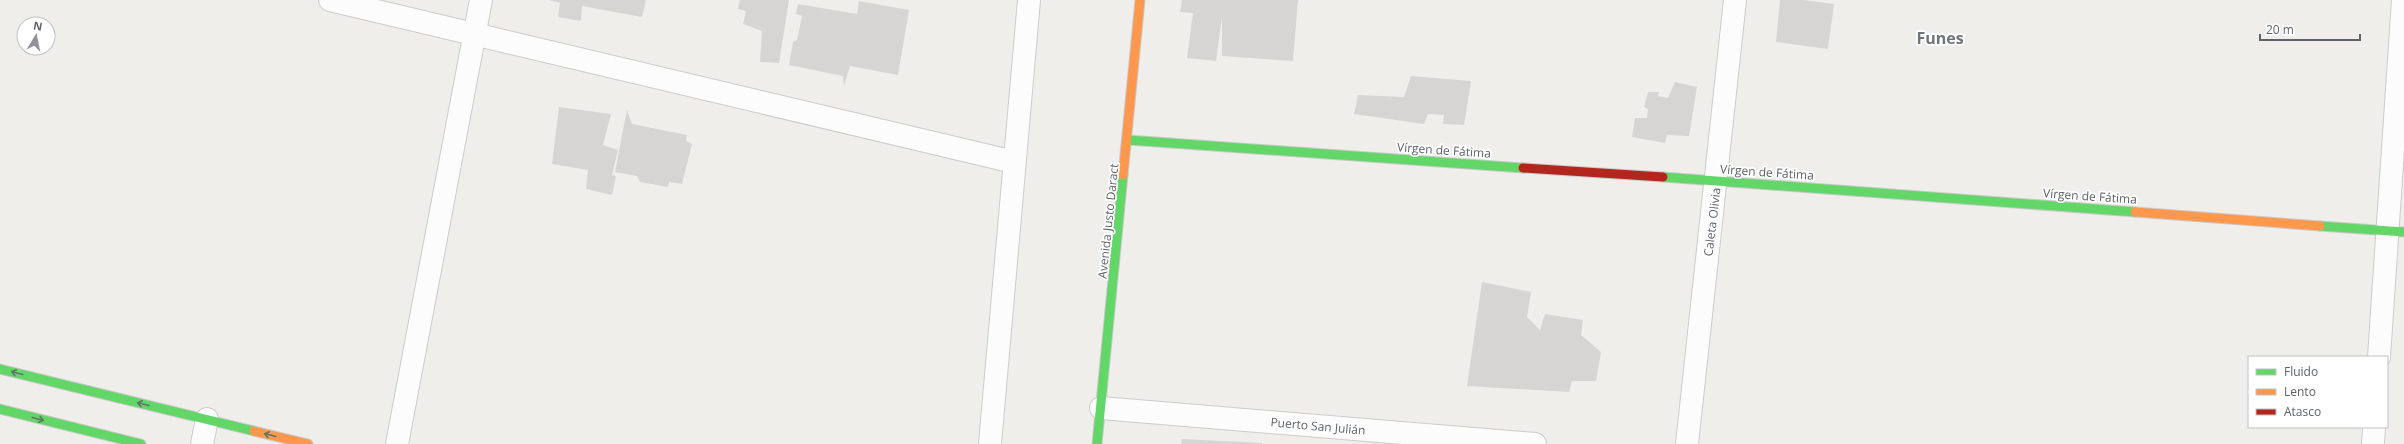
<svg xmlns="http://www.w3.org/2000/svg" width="2404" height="444" viewBox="0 0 2404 444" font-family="'Open Sans',sans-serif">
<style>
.building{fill:#d6d5d3}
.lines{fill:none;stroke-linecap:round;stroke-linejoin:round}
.street-casing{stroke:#cbcccc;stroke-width:24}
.fast-casing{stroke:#cacacb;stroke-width:11}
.slow-casing{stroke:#cacacb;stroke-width:11}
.jam-casing{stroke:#cacacb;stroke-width:11}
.street{stroke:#fdfcfc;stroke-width:22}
.fast{stroke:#63d668;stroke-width:9}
.slow{stroke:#ff974d;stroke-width:9}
.jam{stroke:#b3261e;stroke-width:9}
.oneway{stroke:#607468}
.labels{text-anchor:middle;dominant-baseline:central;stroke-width:3.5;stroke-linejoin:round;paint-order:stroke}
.street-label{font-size:12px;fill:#5f6368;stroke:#fff}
.district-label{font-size:16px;font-weight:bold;fill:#70757a;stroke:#fff}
</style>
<rect width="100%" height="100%" fill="#efeeea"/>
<!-- building -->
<g class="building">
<polygon points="549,0 646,0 642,17 582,6 581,21 558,17 560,3"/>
<polygon points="740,0 789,0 779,63 760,62 762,31 743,24 746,11 738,9"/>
<polygon points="1182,0 1298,0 1293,61 1222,56 1222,17 1216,61 1187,58 1193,13 1180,12"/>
<polygon points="1780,0 1803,0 1834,4 1828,49 1776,42"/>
<polygon points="859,1 909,10 898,75 850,66 844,86 843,76 789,65 793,42 797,40 802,16 796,14 798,4 857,14"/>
<polygon points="1411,76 1471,81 1464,125 1443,124 1444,115 1428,114 1424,124 1354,114 1358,95 1404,97"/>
<polygon points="1675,82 1697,87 1689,136 1667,135 1665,143 1632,137 1635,118 1647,118 1648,109 1644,107 1648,92 1659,92 1658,96 1668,98"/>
<polygon points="559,107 611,114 603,145 618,150 612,175 616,176 612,195 586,189 588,170 552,164"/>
<polygon points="627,110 632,124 687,135 686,141 692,144 682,184 669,182 668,187 640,182 637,176 615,172"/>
<polygon points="1482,282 1531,292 1527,317 1540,330 1545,314 1583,320 1581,335 1601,352 1596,381 1572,381 1569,392 1467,386"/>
<polygon points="1182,439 1262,443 1262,444 1181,444"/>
</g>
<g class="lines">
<defs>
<g id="street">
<polyline points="330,0 1014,162"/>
<polyline points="2379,357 2403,0"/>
<polyline points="1101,408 1535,444"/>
<polyline points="202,444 207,419"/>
<polyline points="397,444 481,0"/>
<polyline points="990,444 1029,0"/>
<polyline points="1687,444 1735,0"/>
<polyline points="2373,444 2374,427"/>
</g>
<g id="fast">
<polyline points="1128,140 1523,168"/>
<polyline points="1663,177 2135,212"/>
<polyline points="2320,226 2404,232"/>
<polyline points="0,369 254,431"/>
<polyline points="0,409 141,444"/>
<polyline points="1097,444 1123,175"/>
</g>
<g id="slow">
<polyline points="1123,175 1140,0"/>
<polyline points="2135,212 2320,226"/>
<polyline points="254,431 308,444"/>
</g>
<polyline id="jam" points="1523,168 1663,177"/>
</defs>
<!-- street casing -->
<use href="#street" class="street-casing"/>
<!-- fast casing -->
<use href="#fast" class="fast-casing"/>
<!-- slow casing -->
<use href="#slow" class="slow-casing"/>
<!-- jam casing -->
<use href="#jam" class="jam-casing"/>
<!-- street -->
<use href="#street" class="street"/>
<!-- fast -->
<use href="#fast" class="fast"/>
<!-- slow -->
<use href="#slow" class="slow"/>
<!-- jam -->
<use href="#jam" class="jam"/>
</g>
<!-- one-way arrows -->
<defs><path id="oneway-shaft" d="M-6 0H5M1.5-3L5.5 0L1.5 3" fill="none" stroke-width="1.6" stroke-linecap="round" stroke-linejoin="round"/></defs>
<g class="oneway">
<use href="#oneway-shaft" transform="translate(17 373) rotate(-166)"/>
<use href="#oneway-shaft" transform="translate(143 404) rotate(-166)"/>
<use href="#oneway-shaft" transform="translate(38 419) rotate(14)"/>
<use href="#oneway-shaft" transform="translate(270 435) rotate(-166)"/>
</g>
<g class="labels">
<!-- street labels -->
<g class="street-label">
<text transform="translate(1444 150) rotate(4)">Vírgen de Fátima</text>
<text transform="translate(1767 172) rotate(4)">Vírgen de Fátima</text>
<text transform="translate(2090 196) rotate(4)">Vírgen de Fátima</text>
<text transform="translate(1108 221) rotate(-84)">Avenida Justo Daract</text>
<text transform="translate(1712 222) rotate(-83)">Caleta Olivia</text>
<text transform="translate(1318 426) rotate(5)">Puerto San Julián</text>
</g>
<!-- district labels -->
<g class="district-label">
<text x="1940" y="38">Funes</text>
</g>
</g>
<!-- legend -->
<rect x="2248" y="356" width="140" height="72" fill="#ffffff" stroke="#bfc1c3"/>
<rect x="2256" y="369" width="20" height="6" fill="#63d668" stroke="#bfc1c3"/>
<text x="2284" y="376" font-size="12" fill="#5f6368">Fluido</text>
<rect x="2256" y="389" width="20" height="6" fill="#ff974d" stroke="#bfc1c3"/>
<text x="2284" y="396" font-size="12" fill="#5f6368">Lento</text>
<rect x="2256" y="409" width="20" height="6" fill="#b3261e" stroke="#bfc1c3"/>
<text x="2284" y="416" font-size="12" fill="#5f6368">Atasco</text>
<!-- north arrow -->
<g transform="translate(36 36) rotate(10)"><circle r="19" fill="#ffffff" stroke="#bfc1c3"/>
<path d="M0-3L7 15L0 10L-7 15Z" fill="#919496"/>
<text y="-6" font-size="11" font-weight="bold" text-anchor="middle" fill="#5f6368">N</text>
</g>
<!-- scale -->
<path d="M2260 34v6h100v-6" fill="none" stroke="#5f6368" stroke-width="2"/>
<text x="2266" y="34" font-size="12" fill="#5f6368" stroke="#ffffff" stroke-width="3" paint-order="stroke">20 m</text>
</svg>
